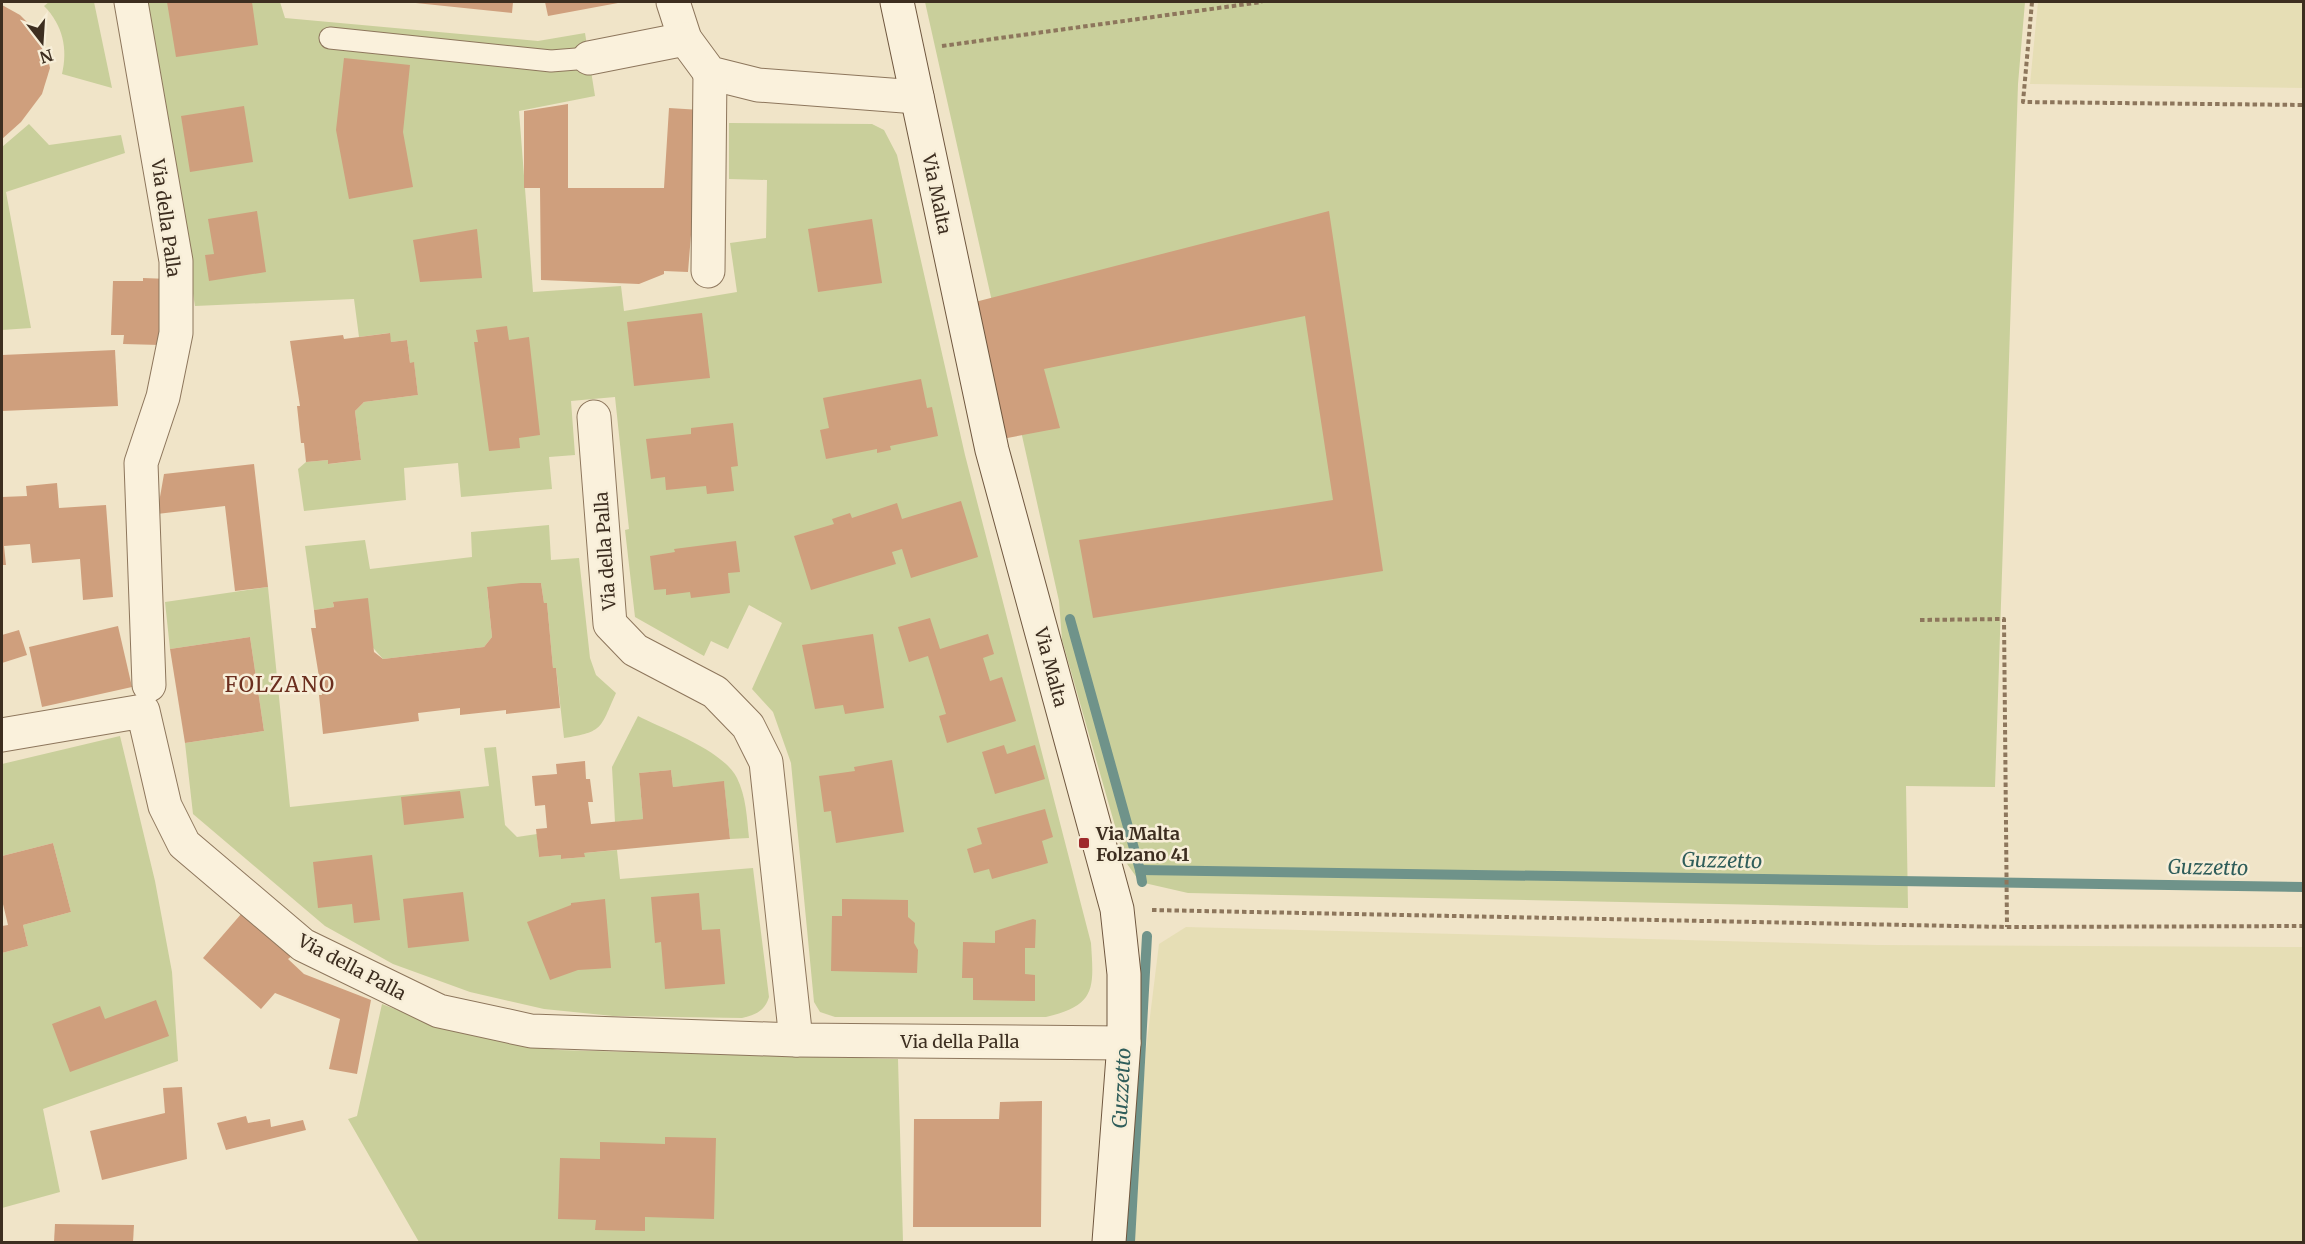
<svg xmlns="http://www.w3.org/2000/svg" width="2305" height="1244" viewBox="0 0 2305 1244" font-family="Merriweather,serif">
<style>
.farmland{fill:#e6deb5}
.green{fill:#c9cf9b}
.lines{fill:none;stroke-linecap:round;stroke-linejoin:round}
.stream{stroke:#6f938a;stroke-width:10}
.building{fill:#cf9f7d}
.lane-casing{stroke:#8d765c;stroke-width:23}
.street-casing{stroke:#8d765c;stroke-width:35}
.secondary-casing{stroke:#6f573f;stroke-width:35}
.path{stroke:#8d765c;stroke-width:4;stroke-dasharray:4.5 3;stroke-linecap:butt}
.lane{stroke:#faf1dc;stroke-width:21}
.street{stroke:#faf1dc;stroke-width:33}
.secondary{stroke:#faf1dc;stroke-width:33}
.poi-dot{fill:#9e2a2b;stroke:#f7eed8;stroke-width:2}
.labels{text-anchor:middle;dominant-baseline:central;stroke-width:5;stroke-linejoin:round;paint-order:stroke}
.street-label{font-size:18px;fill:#3d2e20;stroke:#f7eed8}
.poi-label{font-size:18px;font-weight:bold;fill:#3d2e20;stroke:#f7eed8;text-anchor:start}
.water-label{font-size:20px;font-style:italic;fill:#2f5d5a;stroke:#f7eed8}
.quarter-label{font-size:21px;letter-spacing:1.5px;fill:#6b2e1e;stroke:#f7eed8}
</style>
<rect width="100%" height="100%" fill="#f0e4c8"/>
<!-- farmland -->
<g class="farmland">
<polygon points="2038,2 2303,2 2303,88 2030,84"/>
<polygon points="1186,927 1877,945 2303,947 2303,1242 1132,1242 1146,1049 1159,944"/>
</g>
<!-- green -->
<g class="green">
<path d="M49,2H94L112,88L62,74C68,49 63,25 44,6Z"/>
<path d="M146,2H280L285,18L538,41L585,33L595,96L519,111L533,292L621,286L624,311L737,292L730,243L766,238L767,180L729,179V123L872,124L884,130L897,155L965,455L1091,943C1094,989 1096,1005 1046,1017H835L820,1012L814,1002L791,763L773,712L752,689L782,623L749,605L728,649L711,641L704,656L635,617L625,530L629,529L615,397L571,401L575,455L549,457L552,489L461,497L458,463L404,468L406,500L304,511L298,469L306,462L328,460L329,464L361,460L355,411L364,402L418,395L414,363H410L407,340L391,342L389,333L359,337L354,299L195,306Z"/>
<polygon points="925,2 2025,2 2018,84 1995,787 1906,786 1908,908 1188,893 1140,882 1125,861 1062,640 1059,601"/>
<polygon points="29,124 49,145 121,135 125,153 6,192 31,328 2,330 2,147"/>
<path d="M549,525L551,560L579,558L590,658L596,675L616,693C600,728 604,732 564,738L556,668H553L547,603H544L541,583L487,588L492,637L484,647L383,659L333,603L334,607L314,610L305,546L365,540L370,569L472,557L471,532Z"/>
<path d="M268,587L290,807L489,786L484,748L496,747L505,825L517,837L537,834L539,857L561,855L562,859L584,857V853L617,850L620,879L753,868L769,997C765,1011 755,1015 742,1018L613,1016L544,1009L470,992L393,964L325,926L193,814L185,743L264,731L250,637L170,649L165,602Z"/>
<path d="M638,716C665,730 723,750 737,778C746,796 747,818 749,838L730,839L724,782L673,787L671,770L639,773L643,819L615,822L612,767Z"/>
<polygon points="120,736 155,881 172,972 178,1061 43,1109 60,1192 2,1208 2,953 28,946 23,925 71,912 53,843 2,856 2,764"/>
<polygon points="382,1004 447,1029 558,1050 898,1059 903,1242 419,1242 348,1119 357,1116"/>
</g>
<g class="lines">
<!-- stream -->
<g class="stream">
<polyline points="1070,619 1140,870 1142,882"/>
<polyline points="1140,870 2304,887"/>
<polyline points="1130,1242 1147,936"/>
</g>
</g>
<!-- building -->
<g class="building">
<polygon points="167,2 252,2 258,45 176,57"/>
<polygon points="406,2 513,2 512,13"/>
<polygon points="545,2 618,2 618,3 548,16"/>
<polygon points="2,5 20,15 36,31 45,47 50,68 42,94 21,122 2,139"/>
<polygon points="344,58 410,65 403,132 413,187 349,199 336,130"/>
<polygon points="568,104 568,188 664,188 669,108 701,110 688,272 664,271 664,274 639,284 541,280 540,188 524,188 524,111"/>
<polygon points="244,106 253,162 190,172 181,116"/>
<polygon points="257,211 266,272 209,281 205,255 214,254 208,219"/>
<polygon points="1329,211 1383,571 1093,618 1079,540 1333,500 1305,316 1044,369 1060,428 1002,439 975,302"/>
<polygon points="872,219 882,283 818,292 808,229"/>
<polygon points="477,229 482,278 420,282 413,240"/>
<polygon points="143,278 169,279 160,345 123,344 124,335 111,335 113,281 143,281"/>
<polygon points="702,313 710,378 634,386 627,322"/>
<polygon points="507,326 509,340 529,337 540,435 519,438 520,448 489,451 474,342 478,342 476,330"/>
<polygon points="390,333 391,342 407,340 410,363 414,362 418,395 364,402 355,411 361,460 328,464 328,460 306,462 304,443 301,443 297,406 300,406 290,341 343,335 344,339"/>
<polygon points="115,350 118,406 2,411 2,355"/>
<polygon points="921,379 927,408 932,407 938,436 890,446 891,450 877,453 877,449 826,459 820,430 829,428 823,398"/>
<polygon points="733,423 738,466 731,467 734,491 707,494 706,486 666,490 665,477 651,479 646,439 691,434 691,428"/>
<polygon points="254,464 268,587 235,591 225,506 157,514 164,474"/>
<polygon points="57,483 59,508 106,505 113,597 83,600 80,559 32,563 30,544 4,546 6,565 2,565 2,497 27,496 26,486"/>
<polygon points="961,501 978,557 911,578 902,549 892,552 896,564 811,590 794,536 834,524 832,519 850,513 852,518 897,503 902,519"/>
<polygon points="736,541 740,572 728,573 730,593 691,598 690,592 666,595 666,589 654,590 650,556 675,552 674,549"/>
<polygon points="521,583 541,583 544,603 547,603 553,668 556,668 560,708 506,714 506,710 460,715 460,708 418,713 419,721 323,734 319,695 322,695 311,628 316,628 314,610 334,607 333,602 368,598 374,652 383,659 484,647 492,637 487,587"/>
<polygon points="930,618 940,649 988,634 994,654 983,658 990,681 1002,677 1016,721 947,743 939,716 946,714 928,656 909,662 898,627"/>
<polygon points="118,626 132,687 42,707 29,647"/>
<polygon points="19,630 27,655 2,663 2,635"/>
<polygon points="873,634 884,708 845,714 843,705 815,709 802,645"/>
<polygon points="250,637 264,731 185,743 170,649"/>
<polygon points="1004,745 1007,754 1035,745 1045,779 995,794 982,752"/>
<polygon points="892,760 904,832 836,843 831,811 824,812 819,776 855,771 854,767"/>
<polygon points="585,761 586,779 590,779 593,802 588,802 591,824 643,819 639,773 671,770 673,787 724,781 730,839 584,853 585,857 561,859 561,855 539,857 536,829 547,828 545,805 535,806 532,776 557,774 556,764"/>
<polygon points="460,791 464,818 404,825 401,797"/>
<polygon points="1045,809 1053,837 1042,841 1048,863 992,879 989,869 974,873 967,849 982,844 977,828"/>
<polygon points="53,843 71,912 23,925 28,946 2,953 2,926 8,925 2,900 2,856"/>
<polygon points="372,855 380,920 354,923 352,904 318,908 313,862"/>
<polygon points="463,892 469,941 408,948 403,899"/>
<polygon points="699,893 702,930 720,929 725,984 665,989 661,942 655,943 651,897"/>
<polygon points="605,899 611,968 578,970 550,980 527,922 571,905 571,903"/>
<polygon points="842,899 908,900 908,917 915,923 914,943 918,950 917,973 831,971 832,916 842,916"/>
<polygon points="242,913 292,956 288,959 304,974 371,1000 357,1074 329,1069 340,1019 275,993 261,1009 203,958"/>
<polygon points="1033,919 1036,920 1035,948 1025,948 1025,974 1035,975 1035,1001 973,1000 973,978 962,978 963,942 995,943 995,931"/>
<polygon points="156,1000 169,1036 70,1072 52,1024 100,1006 105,1019"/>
<polygon points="182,1087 187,1159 102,1180 90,1131 165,1113 163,1088"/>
<polygon points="1042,1101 1041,1227 913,1227 914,1119 999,1119 1000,1102"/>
<polygon points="246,1116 248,1123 270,1119 271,1127 303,1120 306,1130 226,1150 217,1123"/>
<polygon points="665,1137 716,1138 714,1219 645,1217 645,1231 595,1230 596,1220 558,1219 560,1158 600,1159 600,1142 665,1144"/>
<polygon points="55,1224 134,1225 133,1242 54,1242"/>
</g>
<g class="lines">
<defs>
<polyline id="lane" points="330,38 551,61 589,58"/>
<g id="street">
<polyline points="131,2 176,261 176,333 163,397 141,463 149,685"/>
<polyline points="673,2 685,39 710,73 758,85 917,97"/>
<polyline points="589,58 685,39"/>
<polyline points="708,271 710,73"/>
<polyline points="594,417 610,624 635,650 715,692 748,726 766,762 796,1040"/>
<polyline points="2,735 143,711 165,806 184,844 303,945 439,1011 531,1031 796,1040 1124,1043"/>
</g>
<polyline id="secondary" points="897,2 992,450 1117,909 1124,974 1124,1043 1109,1242"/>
</defs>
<!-- lane casing -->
<use href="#lane" class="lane-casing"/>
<!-- street casing -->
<use href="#street" class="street-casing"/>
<!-- secondary casing -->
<use href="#secondary" class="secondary-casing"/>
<!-- path -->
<g class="path">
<polyline points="2032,2 2023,102 2304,105"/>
<polyline points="942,46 1262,2"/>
<polyline points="1920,620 2004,619 2007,927"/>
<polyline points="1152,910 2007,927 2304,926"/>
</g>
<!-- lane -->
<use href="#lane" class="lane"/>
<!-- street -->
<use href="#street" class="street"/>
<!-- secondary -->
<use href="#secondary" class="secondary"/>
</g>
<!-- markers -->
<rect class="poi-dot" x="1078" y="837" width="12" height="12" rx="3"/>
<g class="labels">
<!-- street labels -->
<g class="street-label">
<text transform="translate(937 194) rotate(78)">Via Malta</text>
<text transform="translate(166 218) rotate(82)">Via della Palla</text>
<text transform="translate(605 551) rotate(-94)">Via della Palla</text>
<text transform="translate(1051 667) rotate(75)">Via Malta</text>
<text transform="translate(352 967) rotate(28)">Via della Palla</text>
<text x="960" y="1041">Via della Palla</text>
</g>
<!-- poi labels -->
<g class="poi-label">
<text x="1096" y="833">Via Malta<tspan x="1096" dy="21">Folzano 41</tspan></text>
</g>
<!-- water labels -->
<g class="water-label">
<text transform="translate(1722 860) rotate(1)">Guzzetto</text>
<text transform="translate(2208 867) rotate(1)">Guzzetto</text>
<text transform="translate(1121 1088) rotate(-87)">Guzzetto</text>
</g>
<!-- quarter labels -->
<g class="quarter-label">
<text x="280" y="684">FOLZANO</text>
</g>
</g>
<!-- border -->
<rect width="2305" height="1244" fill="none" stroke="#3d2e20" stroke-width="6"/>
<!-- north arrow -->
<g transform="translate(42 42) rotate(163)" stroke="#f7eed8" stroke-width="4.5" paint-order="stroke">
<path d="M0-4.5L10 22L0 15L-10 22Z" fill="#3d2e20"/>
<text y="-9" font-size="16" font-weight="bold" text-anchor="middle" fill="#3d2e20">N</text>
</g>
</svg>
